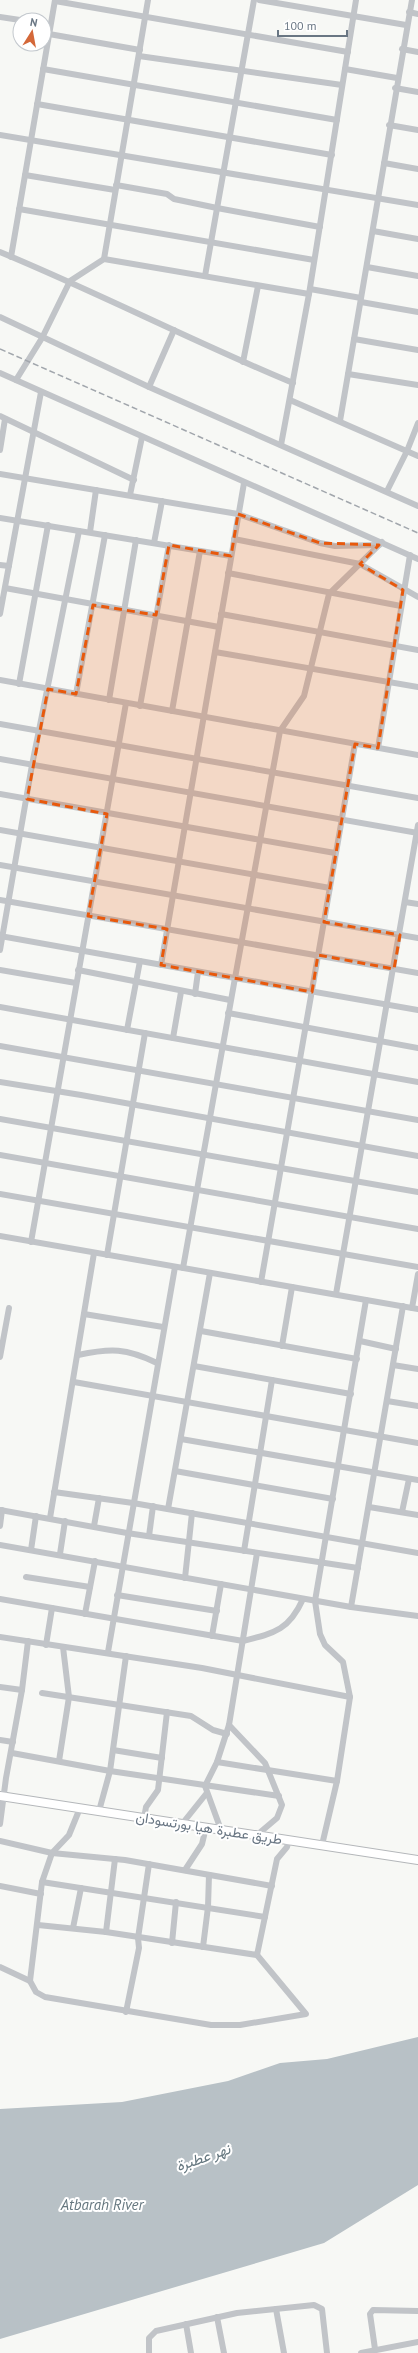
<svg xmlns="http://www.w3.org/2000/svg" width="418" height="2353" viewBox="0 0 418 2353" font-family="'PT Sans',Vazirmatn,sans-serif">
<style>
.water{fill:#b8c1c6}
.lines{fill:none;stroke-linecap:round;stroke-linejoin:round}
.highway-casing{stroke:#b4b7ba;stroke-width:10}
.minor{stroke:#c1c4c8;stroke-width:6}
.highway{stroke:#fff;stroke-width:8}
.rail{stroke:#a1a6ac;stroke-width:1.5;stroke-dasharray:6 3;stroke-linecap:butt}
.marked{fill:#e8590c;fill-opacity:0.2;stroke:#e8590c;stroke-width:3;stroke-dasharray:8 5;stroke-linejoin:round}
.labels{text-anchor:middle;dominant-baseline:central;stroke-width:4;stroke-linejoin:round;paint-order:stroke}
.street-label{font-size:14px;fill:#697683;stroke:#fff}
.water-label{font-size:15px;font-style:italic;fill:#65777f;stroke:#fff}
</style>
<rect width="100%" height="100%" fill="#f7f8f5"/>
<!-- water -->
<polygon class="water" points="418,2037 418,2185 324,2243 0,2339 0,2109 122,2102 228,2081 280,2063 327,2059"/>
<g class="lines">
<defs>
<polyline id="highway" points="0,1796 418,1860"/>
</defs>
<!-- highway casing -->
<use href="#highway" class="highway-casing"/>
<!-- minor -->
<g class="minor">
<polyline points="259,0 406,25"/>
<polyline points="55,1 348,52"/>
<polyline points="409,12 418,14"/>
<polyline points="0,17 20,20"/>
<polyline points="49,34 140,50"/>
<polyline points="402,49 418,52"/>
<polyline points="139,56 342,85"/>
<polyline points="43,69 337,120"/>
<polyline points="345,69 397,78"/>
<polyline points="395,88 418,92"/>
<polyline points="37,104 332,155"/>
<polyline points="389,125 418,130"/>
<polyline points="0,135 418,205"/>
<polyline points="384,163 418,169"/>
<polyline points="25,175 115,190"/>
<polyline points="116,185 167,194 174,199 217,208 320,227"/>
<polyline points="19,209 314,260"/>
<polyline points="373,231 418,239"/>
<path d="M0,252C99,293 194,342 293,383"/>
<polyline points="11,257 55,0"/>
<polyline points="104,259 148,0"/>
<polyline points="367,267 418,276"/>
<polyline points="205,276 254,0"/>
<polyline points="310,289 361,298"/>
<polyline points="361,302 418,312"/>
<polyline points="0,317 149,387 418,506"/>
<polyline points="354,339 418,350"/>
<polyline points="243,362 258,286"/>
<polyline points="0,373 418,559"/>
<polyline points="348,374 418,385"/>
<polyline points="16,380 42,338 70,281 104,259 309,294"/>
<polyline points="149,387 174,330"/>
<polyline points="290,400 418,456"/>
<polyline points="0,416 134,480"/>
<polyline points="340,421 412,0"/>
<polyline points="281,445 309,294 356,0"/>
<polyline points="0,450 5,419"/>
<polyline points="0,474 238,514 320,543 335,546 379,545"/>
<polyline points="387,491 407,451 418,423"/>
<polyline points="130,495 142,437"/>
<polyline points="0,518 231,556"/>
<polyline points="90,532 96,490"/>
<polyline points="234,539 360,564 418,597"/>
<polyline points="154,543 162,501"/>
<polyline points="0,565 9,566"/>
<polyline points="228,573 401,606"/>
<polyline points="5,588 219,627"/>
<polyline points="0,614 41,392"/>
<polyline points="221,614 418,650"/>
<polyline points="215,652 418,687"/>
<polyline points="0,680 418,755"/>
<polyline points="19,684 48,525"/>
<polyline points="76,694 105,535"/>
<polyline points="109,700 136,540"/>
<polyline points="140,706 169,545"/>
<polyline points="172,711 200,551"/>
<polyline points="0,724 418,798"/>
<polyline points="378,748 410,555"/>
<polyline points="0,759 418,833"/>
<polyline points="0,794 335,853"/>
<polyline points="0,830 330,888"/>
<polyline points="0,865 418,938"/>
<polyline points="0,900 418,973"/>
<polyline points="405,902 418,904"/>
<polyline points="0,936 235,978 280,731 304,696 329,594 382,542"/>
<polyline points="0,950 32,765 79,531"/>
<polyline points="161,965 244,483"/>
<polyline points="0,970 76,983"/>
<polyline points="78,970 230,1000"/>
<polyline points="195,994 198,972"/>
<polyline points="0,1007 418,1082"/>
<polyline points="228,1013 418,1048"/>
<polyline points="127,1030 140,961"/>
<polyline points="173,1038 181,992"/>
<polyline points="0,1046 418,1120"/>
<polyline points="0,1082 81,1095 418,1156"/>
<polyline points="0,1119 418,1192"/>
<polyline points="0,1155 418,1229"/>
<polyline points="0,1194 418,1267"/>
<polyline points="0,1236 418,1309"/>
<polyline points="31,1242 126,703"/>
<polyline points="107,1255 145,1033"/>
<polyline points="183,1268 235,978 418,1010"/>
<polyline points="261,1282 355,744"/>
<polyline points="336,1294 418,825"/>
<polyline points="412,1308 418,1274"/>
<polyline points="84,1314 163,1327"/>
<polyline points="201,1331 357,1359"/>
<polyline points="360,1341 396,1349"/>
<polyline points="282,1346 292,1287"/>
<path d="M78,1355C111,1348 126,1348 157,1363"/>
<polyline points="0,1357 9,1308"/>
<polyline points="393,1365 418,1369"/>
<polyline points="194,1366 351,1394"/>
<polyline points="74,1382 418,1443"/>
<polyline points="387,1401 418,1406"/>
<polyline points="181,1439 418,1480"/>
<polyline points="175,1471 333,1499"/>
<polyline points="54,1492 133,1503 418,1553"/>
<polyline points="369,1507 418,1515"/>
<polyline points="168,1509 210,1273"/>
<polyline points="0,1510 127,1533 358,1568"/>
<polyline points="402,1512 409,1479"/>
<polyline points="50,1518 94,1253"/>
<polyline points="0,1526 2,1510"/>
<polyline points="94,1526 99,1498"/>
<polyline points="149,1536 153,1506"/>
<polyline points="0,1545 351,1607 418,1616"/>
<polyline points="31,1550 36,1516"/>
<polyline points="244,1551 272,1380"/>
<polyline points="60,1554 65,1521"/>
<polyline points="26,1577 90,1587"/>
<polyline points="185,1578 192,1513"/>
<polyline points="117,1595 217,1611"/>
<path d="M0,1599L243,1641C275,1633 289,1630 303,1599"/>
<polyline points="351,1607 403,1306"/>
<polyline points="85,1614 95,1561"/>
<polyline points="212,1636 221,1584"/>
<polyline points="0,1637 202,1668 350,1697"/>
<polyline points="46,1645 52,1608"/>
<polyline points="108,1652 175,1267"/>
<polyline points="0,1687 22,1690"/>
<polyline points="42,1693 191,1716 213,1730 227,1734"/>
<polyline points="229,1725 265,1763 282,1805 277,1818 257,1835"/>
<polyline points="0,1740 13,1742"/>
<polyline points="113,1750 162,1758"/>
<polyline points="12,1753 110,1771 279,1796"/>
<polyline points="59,1761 69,1697 63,1647"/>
<polyline points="217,1762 337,1781"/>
<polyline points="99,1811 110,1771 126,1656"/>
<polyline points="144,1818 146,1807 158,1790 167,1712"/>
<polyline points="0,1824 6,1778 22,1690 28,1641"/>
<polyline points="182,1824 206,1794"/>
<polyline points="221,1830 205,1786 217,1762 229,1725 257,1553"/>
<polyline points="0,1841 52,1853 125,1860 272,1886"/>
<polyline points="322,1845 337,1781 350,1697 343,1662 325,1645 320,1634 315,1601 366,1300"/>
<polyline points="185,1870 202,1844 206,1827"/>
<polyline points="42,1882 265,1917"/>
<polyline points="0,1886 41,1894"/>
<polyline points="38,1925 106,1932 257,1955 277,1859 287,1847 289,1840"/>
<polyline points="73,1928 81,1888"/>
<polyline points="106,1932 115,1859"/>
<polyline points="172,1943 176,1902"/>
<polyline points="203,1947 208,1907 209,1875"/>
<polyline points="0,1967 30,1981 36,1992 45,1997 211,2025 240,2025 306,2014 257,1955"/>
<polyline points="30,1981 42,1882 52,1853 69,1835 80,1808"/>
<polyline points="126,2012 139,1948 138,1938 149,1864"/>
<polyline points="276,2309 284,2353"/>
<polyline points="217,2317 224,2353"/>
<polyline points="186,2324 191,2353"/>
<polyline points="375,2349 370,2314 373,2310 418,2311"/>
<polyline points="149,2353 149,2338 156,2331 237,2313 314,2305 322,2309 327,2353"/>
<polyline points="361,2353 418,2342"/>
</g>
<!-- highway -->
<use href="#highway" class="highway"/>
<!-- rail -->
<polyline class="rail" points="0,349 418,533"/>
</g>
<!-- marked area -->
<path class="marked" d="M238,514L320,543L379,545L360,564L403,590L378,748L355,744L324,922L400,935L394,969L318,955L312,992L161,965L167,929L88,916L107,814L27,799L48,689L76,694L93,605L156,615L169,545L231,556Z"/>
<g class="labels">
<!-- street labels -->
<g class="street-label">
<text transform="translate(209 1828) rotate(9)">طريق عطبرة هيا بورتسودان</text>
</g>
<!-- water labels -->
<g class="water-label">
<text transform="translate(203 2157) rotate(-19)">نهر عطبرة</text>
<text x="102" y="2204">Atbarah River</text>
</g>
</g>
<!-- north arrow -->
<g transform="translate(32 32) rotate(11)"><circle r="19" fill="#ffffff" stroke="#c3c8cd"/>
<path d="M0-3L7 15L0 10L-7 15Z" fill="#d46839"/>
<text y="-6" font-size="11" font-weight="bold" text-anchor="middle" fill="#697683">N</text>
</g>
<!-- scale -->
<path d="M278 30v6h69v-6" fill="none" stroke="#697683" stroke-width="2"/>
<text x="284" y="30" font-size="12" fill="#697683" stroke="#ffffff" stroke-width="3" paint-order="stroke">100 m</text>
</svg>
